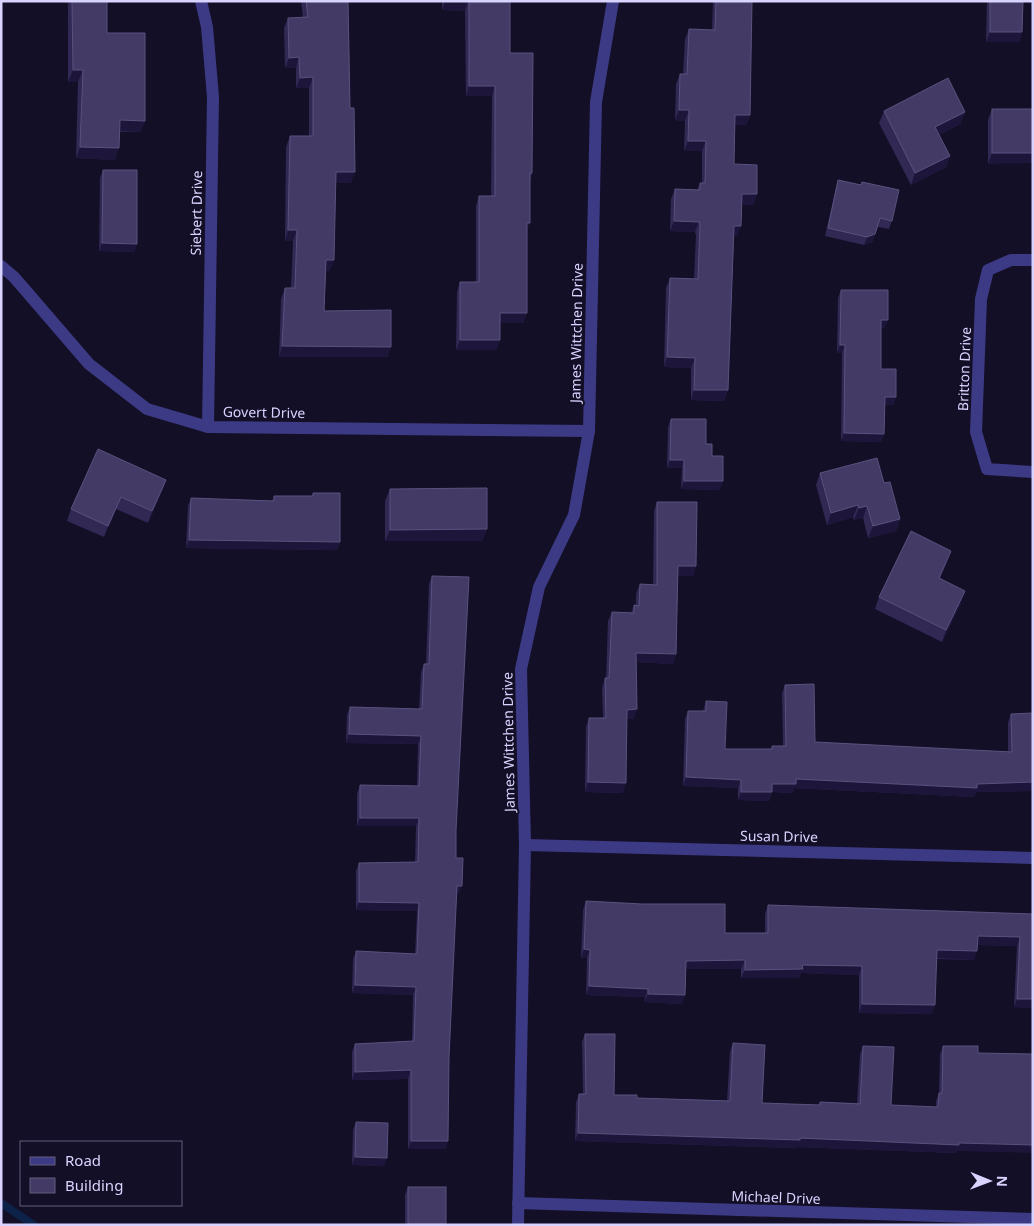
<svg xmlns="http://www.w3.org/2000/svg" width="1034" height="1226" viewBox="0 0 1034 1226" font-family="'Noto Sans',sans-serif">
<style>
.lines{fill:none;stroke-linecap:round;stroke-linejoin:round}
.stream{stroke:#0c2248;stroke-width:8}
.minor{stroke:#3d3a85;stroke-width:12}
.wall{fill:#312854}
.shaded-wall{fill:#1d163a}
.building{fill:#433a66;stroke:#5a527e}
.labels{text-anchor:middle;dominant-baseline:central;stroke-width:4;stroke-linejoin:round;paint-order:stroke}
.street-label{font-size:14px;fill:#d9d4ff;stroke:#130f26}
</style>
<rect width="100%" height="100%" fill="#130f26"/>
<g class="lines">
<!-- stream -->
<polyline class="stream" points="1,1203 34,1225"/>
<!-- minor -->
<g class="minor">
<polyline points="201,1 207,27 213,97 208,427"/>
<polyline points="1033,260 1011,260 988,270 981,299 976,432 987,469 1033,472"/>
<polyline points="1,266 14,277 89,364 147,409 208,427 589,431"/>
<polyline points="525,845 1033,858"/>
<polyline points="518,1203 1033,1219"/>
<polyline points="518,1225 525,845 521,669 539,587 574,515 589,431 596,102 613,1"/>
</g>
</g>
<!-- wall -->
<g class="wall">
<polygon points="68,1 107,1 107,33 145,121 140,132 120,132 115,160 76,158 78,82 68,82"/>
<polygon points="301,1 348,1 351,183 336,183 330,271 326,271 324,311 391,347 387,357 279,357 281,299 285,288 291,288 293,241 285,241 286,147 290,136 309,136 309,88 296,88 296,68 285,68 284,28 288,18 303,18"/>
<polygon points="442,1 510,1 510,53 532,173 530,179 527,232 527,313 523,323 500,323 500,340 496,350 456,350 457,292 460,282 476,282 476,206 479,196 491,196 492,96 466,96 465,11 442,10"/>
<polygon points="713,1 752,1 750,115 746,125 734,125 734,164 757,194 753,205 741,204 737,236 734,236 728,390 724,401 691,400 691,368 664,367 666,288 670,278 694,279 696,235 695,232 670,231 671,199 675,189 697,190 700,183 702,183 702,151 684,151 685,121 675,120 676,84 680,74 683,74 685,39 689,29 712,30"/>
<polygon points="987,1 1023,1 1022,32 1019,42 986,42"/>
<polygon points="992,109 1033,109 988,164 988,120"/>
<polygon points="884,111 965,112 960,124 939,135 950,156 946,167 911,185 879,123"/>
<polygon points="103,170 137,244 134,252 99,251 100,178"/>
<polygon points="838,180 861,185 862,182 892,221 889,229 878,227 872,242 864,245 825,236 836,188"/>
<polygon points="841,290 885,328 881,328 881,369 896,397 893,405 885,405 884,434 881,442 841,441 842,353 837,353 838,298"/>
<polygon points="671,419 706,444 712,456 720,490 681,489 682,468 667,468 668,427"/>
<polygon points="820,473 884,483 900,519 896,531 868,538 863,518 854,520 853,517 827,525 816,485"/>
<polygon points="166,480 162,491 148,523 116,509 104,537 67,521 71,509"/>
<polygon points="390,489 487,529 482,541 385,541 385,501"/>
<polygon points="313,493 340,542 337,550 186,548 188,506 191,498 272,501 274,496 312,496"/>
<polygon points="657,502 696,566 693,576 678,576 676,654 673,664 636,662 634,719 627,719 623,793 585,792 586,727 589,718 603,718 602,688 605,678 606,678 608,621 612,612 631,613 634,605 636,605 636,594 640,584 653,585 654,511"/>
<polygon points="947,563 940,578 961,603 942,642 875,609 879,597"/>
<polygon points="432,576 456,830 456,858 459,894 456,894 449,1057 446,1149 408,1149 408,1079 352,1080 352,1052 355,1044 412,1041 413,995 352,993 353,959 356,951 415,954 417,911 356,910 356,871 359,863 415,862 416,826 357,826 357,794 360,785 417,786 418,744 346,743 347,715 350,707 419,709 421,672 424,664 426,664 429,584"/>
<polygon points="785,685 815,742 1008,752 1008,723 1011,714 1033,791 976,792 974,797 794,788 793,793 772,792 769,801 738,800 738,788 683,786 685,719 688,711 703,711 706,701 725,749 771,749 772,746 783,746 782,693"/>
<polygon points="586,901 725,933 765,933 765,914 768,905 1033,914 1033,1008 1014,1007 1017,946 977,945 974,960 937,959 932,1014 859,1013 859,975 801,973 799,978 741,978 741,969 686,969 685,995 681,1004 644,1002 645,997 586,995 587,958 581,958 583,910"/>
<polygon points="585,1034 614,1095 637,1098 727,1101 730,1051 733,1043 762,1103 819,1105 820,1102 857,1103 860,1054 863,1046 891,1105 936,1107 936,1101 939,1093 940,1054 943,1046 957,1151 956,1153 798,1147 797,1148 575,1141 576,1102 579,1094 583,1094 582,1042"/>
<polygon points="356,1122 384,1166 352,1165 353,1130"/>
<polygon points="408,1187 445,1225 405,1225 405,1195"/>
</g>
<!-- shaded-wall -->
<g class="shaded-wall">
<polygon points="445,1 468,1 465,11 442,10"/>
<polygon points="990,32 1022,32 1019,42 986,42"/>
<polygon points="299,57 296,68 285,68 289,58"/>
<polygon points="73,70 83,70 78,82 68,82"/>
<polygon points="313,77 309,88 296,88 300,78"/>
<polygon points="469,86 495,86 492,96 466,96"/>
<polygon points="679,110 689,110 685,121 675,120"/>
<polygon points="965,112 960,124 931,139 935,127"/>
<polygon points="735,115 750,115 746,125 731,125"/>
<polygon points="120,120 145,121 140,132 116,131"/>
<polygon points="688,141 706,141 702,151 684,151"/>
<polygon points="80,147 119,148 115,160 76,158"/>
<polygon points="992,153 1033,153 1033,163 988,164"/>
<polygon points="950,156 946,167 911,185 915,173"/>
<polygon points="336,172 355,172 351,183 332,183"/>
<polygon points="742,194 757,194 753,205 738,204"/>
<polygon points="674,221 699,222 695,232 670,231"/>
<polygon points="527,223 530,223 526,233"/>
<polygon points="734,226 741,226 737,236 730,236"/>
<polygon points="288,230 297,230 293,241 285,241"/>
<polygon points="875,234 872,242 864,245 867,237"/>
<polygon points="102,243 137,244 134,252 99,251"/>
<polygon points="326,260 334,260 330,271 322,270"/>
<polygon points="500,313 527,313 523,323 496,323"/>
<polygon points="881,320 888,320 885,328 878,328"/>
<polygon points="460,340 500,340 496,350 456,350"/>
<polygon points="840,345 845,345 842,353 837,353"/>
<polygon points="282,346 391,347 387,357 279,357"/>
<polygon points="667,357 695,358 691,368 664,367"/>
<polygon points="694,390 728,390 724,401 691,400"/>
<polygon points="885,397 896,397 893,405 882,405"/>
<polygon points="844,433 884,434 881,442 841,441"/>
<polygon points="670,460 684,460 682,468 667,468"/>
<polygon points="166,480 162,491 148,523 152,511"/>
<polygon points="684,481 723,481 720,490 681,489"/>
<polygon points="121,497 116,509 104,537 108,526"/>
<polygon points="858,505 853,517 827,525 831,513"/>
<polygon points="867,506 863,518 854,520 859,508"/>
<polygon points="900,519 896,531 868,538 873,526"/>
<polygon points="487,529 482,541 385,541 390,530"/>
<polygon points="189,540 340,542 337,550 186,548"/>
<polygon points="951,551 947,563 934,590 939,578"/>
<polygon points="678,566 696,566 693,576 675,576"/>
<polygon points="965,591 961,603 942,642 946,630"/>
<polygon points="636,653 676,654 673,664 632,662"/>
<polygon points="637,709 634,719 624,719 627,710"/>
<polygon points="349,734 421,736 418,744 346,743"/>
<polygon points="686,777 741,780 738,788 683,786"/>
<polygon points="796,779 977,784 1033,782 1033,791 976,792 974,797 794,788 793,793 772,792 769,801 738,800 741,792 772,784"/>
<polygon points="588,782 626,783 623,793 585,792"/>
<polygon points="360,818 419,818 416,826 357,826"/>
<polygon points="457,886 462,886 459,894 454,894"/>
<polygon points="359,902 419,903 417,911 356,910"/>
<polygon points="978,936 1020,937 1017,946 974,945"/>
<polygon points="584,949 590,950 587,958 581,958"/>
<polygon points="937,950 977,951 974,960 934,958"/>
<polygon points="745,960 741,969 683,969 686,961"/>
<polygon points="802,965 862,966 859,975 801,973 799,978 741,978 745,970"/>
<polygon points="355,985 416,987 413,995 352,993"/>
<polygon points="589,986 648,989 645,997 586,995"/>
<polygon points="648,994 685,995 681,1004 644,1002"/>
<polygon points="1017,999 1033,999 1033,1008 1014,1007"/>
<polygon points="862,1004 935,1005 932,1014 859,1013"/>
<polygon points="411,1070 408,1079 352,1080 355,1072"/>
<polygon points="578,1133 1033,1145 1033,1153 957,1151 956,1153 798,1147 797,1148 575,1141"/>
<polygon points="411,1141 448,1141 446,1149 408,1149"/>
<polygon points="355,1157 387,1158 384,1166 352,1165"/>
</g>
<!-- building -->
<g class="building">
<polygon points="72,1 107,1 107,33 145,33 145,121 120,120 119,148 80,147 83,70 73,70"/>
<polygon points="306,1 348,1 350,108 354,108 355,172 336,172 334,260 326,260 324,311 391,310 391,347 282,346 285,288 295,288 297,230 288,230 290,136 313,136 313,77 300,78 299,57 289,58 288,18 308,17"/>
<polygon points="469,1 510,1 510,53 533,53 532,173 530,173 530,223 527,223 527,313 500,313 500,340 460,340 460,282 479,282 479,196 495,196 495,86 469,86"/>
<polygon points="716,1 752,1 750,115 735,115 734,164 757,165 757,194 742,194 741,226 734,226 728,390 694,390 695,358 667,357 670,278 698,279 700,224 699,222 674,221 675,189 700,190 700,183 705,183 706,141 688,141 689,110 679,110 680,74 687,74 689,29 715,30"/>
<polygon points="990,1 1023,1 1022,32 990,32"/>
<polygon points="948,78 965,112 935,127 950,156 915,173 884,111"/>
<rect x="992" y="109" width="41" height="44"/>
<polygon points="103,170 137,170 137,244 102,243"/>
<polygon points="838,180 861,185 862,182 899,190 892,221 880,218 875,234 867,237 828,228"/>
<polygon points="841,290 888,290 888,320 881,320 881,369 896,369 896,397 885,397 884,434 844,433 845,345 840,345"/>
<polygon points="671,419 706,419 706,444 712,444 712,456 723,456 723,481 684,481 684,460 670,460"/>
<polygon points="98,449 166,480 152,511 121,497 108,526 71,509"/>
<polygon points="877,458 884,483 890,482 900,519 873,526 867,506 859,508 858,505 831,513 820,473"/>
<polygon points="487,488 487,529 390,530 390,489"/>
<polygon points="313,493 340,493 340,542 189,540 191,498 274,501 274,496 313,496"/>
<polygon points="657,502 697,502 696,566 678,566 676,654 636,653 637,709 627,710 626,783 588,782 589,718 606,718 605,678 609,678 612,612 634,613 634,605 639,606 640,584 657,585"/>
<polygon points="911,531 951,551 939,578 965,591 946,630 879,597"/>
<polygon points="432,576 469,577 456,830 456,858 463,858 462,886 457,886 449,1057 448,1141 411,1141 411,1070 355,1072 355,1044 414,1041 416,987 355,985 356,951 417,954 419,903 359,902 359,863 418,862 419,818 360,818 360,785 419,786 421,736 349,734 350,707 422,709 424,664 429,664"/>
<polygon points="814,684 815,742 1012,752 1011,714 1033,713 1033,782 977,784 977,788 796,779 796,784 772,784 772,792 741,792 741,780 686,777 688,711 706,711 706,701 727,702 725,749 772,749 772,746 786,746 785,685"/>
<polygon points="586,901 642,904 725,904 725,933 768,933 768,905 1033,914 1033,999 1017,999 1020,937 978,936 977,951 937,950 935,1005 862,1004 862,966 802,965 803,969 745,970 745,960 686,961 685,995 648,994 648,989 589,986 590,950 584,949"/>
<polygon points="585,1034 615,1034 614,1095 637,1095 637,1098 730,1101 733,1043 765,1045 762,1103 820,1105 820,1102 860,1104 863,1046 894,1047 891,1105 938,1107 939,1093 942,1093 943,1046 978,1046 978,1053 1033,1054 1033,1145 959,1143 959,1145 800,1138 800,1140 578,1133 579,1094 586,1094"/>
<polygon points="356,1122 388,1123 387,1158 355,1157"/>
<rect x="408" y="1187" width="38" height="37"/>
</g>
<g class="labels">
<!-- street labels -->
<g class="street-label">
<text transform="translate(196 213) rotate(-89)">Siebert Drive</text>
<text transform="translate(576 333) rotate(-89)">James Wittchen Drive</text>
<text transform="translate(964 369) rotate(-88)">Britton Drive</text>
<text transform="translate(264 412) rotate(1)">Govert Drive</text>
<text transform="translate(508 742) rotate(-91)">James Wittchen Drive</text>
<text transform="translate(779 836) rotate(1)">Susan Drive</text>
<text transform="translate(776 1197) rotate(2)">Michael Drive</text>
</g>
</g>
<!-- border -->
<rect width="1034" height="1226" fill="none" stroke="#d9d4ff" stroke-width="5"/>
<!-- legend -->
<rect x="20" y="1141" width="162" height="65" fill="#130f26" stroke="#625e7d"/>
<rect x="30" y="1157" width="25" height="8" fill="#3d3a85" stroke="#625e7d"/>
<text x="65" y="1166" font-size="15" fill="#d9d4ff">Road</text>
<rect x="30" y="1178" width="25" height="15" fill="#433a66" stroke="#625e7d"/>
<text x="65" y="1191" font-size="15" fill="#d9d4ff">Building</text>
<!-- north arrow -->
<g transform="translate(989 1181) rotate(91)" stroke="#130f26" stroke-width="4" paint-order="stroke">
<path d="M0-4L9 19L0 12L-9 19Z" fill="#d9d4ff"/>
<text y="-8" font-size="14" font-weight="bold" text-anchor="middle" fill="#d9d4ff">N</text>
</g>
</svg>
